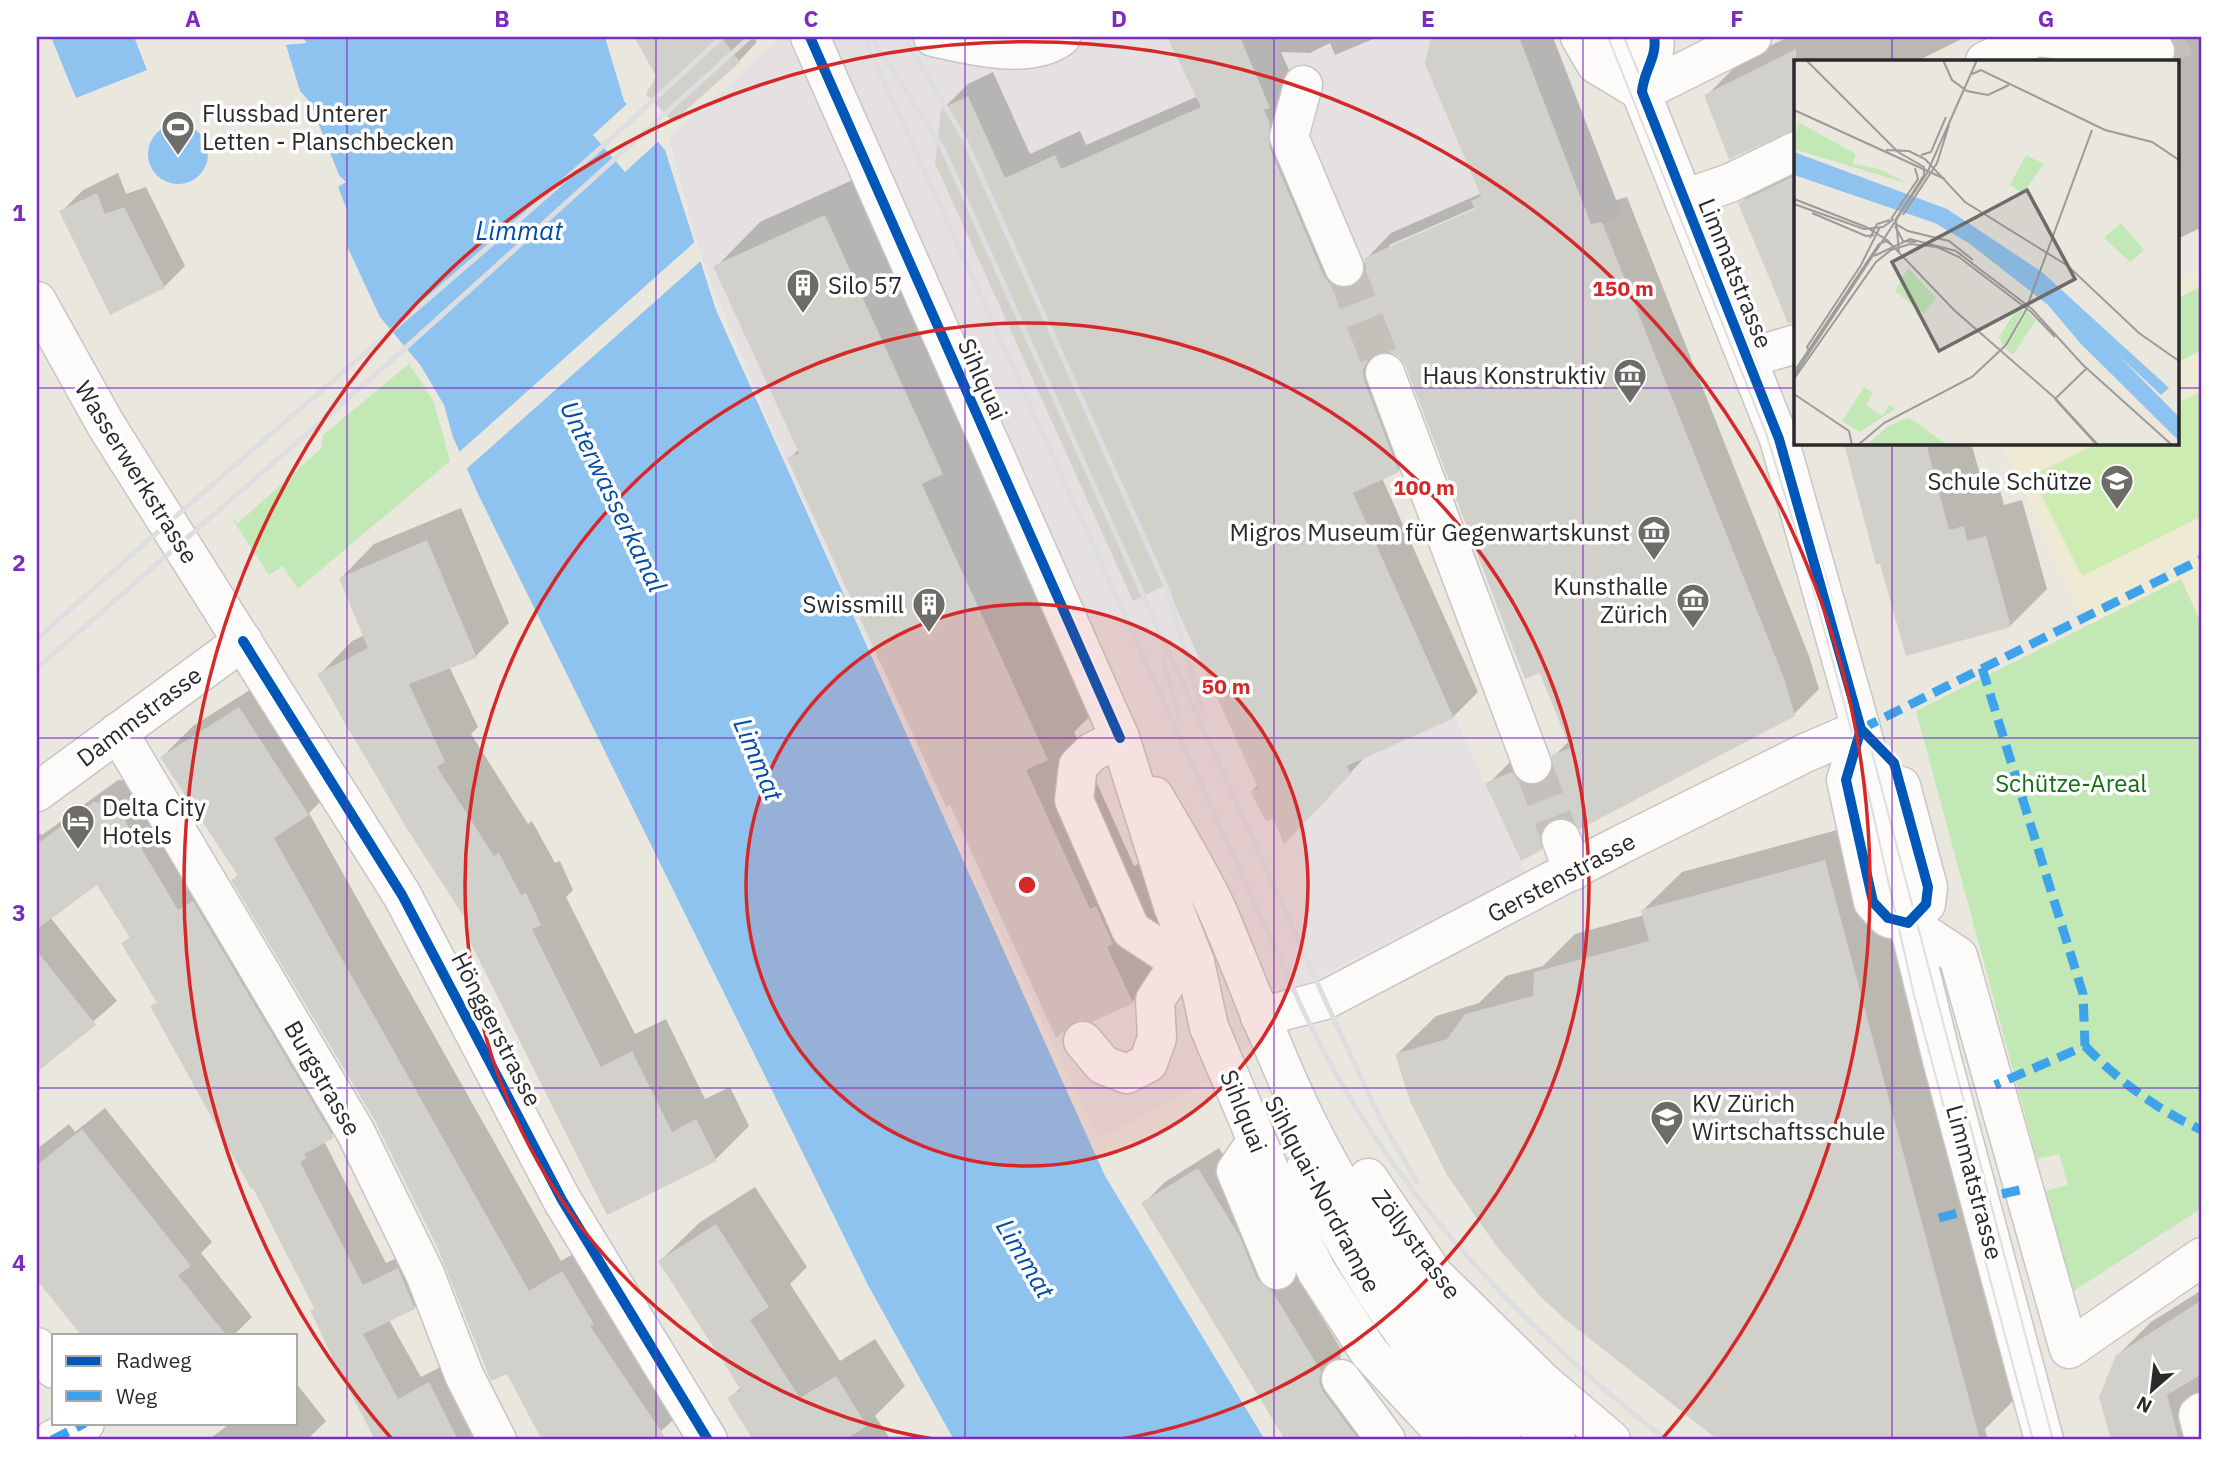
<svg xmlns="http://www.w3.org/2000/svg" width="2239" height="1477" viewBox="0 0 2239 1477" font-family="'IBM Plex Sans',sans-serif">
<style>
.industrial{fill:#e5e1e2}
.education{fill:#eeead3}
.green{fill:#c1e8b5}
.pitch{fill:#ccecb2}
.water{fill:#8ec3f0}
.pier{fill:#eae7df}
.shadow{fill:#0003;fill-rule:evenodd}
.building{fill:#d2d0cb}
.lines{fill:none;stroke-linecap:round;stroke-linejoin:round}
.minor-tunnel{stroke:#c4c1bb;stroke-width:38;stroke-dasharray:38 19;stroke-linecap:butt}
.minor-casing{stroke:#c7c5c5;stroke-width:41}
.minor{stroke:#fcfbfa;stroke-width:38}
.tram{stroke:#dedddf;stroke-width:2}
.rail{stroke:#dedddf;stroke-width:5}
.quiet{stroke:#3ea3eb;stroke-width:9;stroke-dasharray:18 9;stroke-linecap:butt}
.cycleway-casing{stroke:#fff;stroke-width:15}
.cycleway{stroke:#0057b8;stroke-width:10}
.grid{fill:none;stroke:#7b2cbf;stroke-width:2;stroke-opacity:0.55}
.ring{fill:none;stroke:#d62828;stroke-width:3.5}
.labels{text-anchor:middle;dominant-baseline:central;stroke-width:7;stroke-linejoin:round;paint-order:stroke}
.poi-label{font-size:24px;fill:#2a2a2a;stroke:#fff;text-anchor:end}
.street-label{font-size:24px;fill:#2a2a2a;stroke:#fff}
.park-label{font-size:24px;fill:#156e14;stroke:#fff}
.water-label{font-size:26px;font-style:italic;fill:#034ca6;stroke:#fff}
.inset-road{fill:none;stroke:#9d9b97;stroke-width:2}
.view{fill:#6d6c69;fill-opacity:0.15;stroke:#6d6c69;stroke-width:3.5}
.inset-edge{fill:none;stroke:#2a2a2a;stroke-width:3.5}
.centre{fill:#d62828;stroke:#fff;stroke-width:3.5}
.ring-label{font-size:21px;text-anchor:middle;font-weight:bold;fill:#d62828;stroke:#fff;stroke-width:7;stroke-linejoin:round;paint-order:stroke}
.neatline{fill:none;stroke:#7b2cbf;stroke-width:2.5}
.grid-label{font-size:23px;text-anchor:middle;font-weight:bold;fill:#7b2cbf}
</style>
<rect width="100%" height="100%" fill="#eae7df"/>
<!-- industrial -->
<polygon class="industrial" points="781,37 1551,37 1622,213 1313,405 1526,873 1324,974 1207,1082 1099,1139 939,805 775,436 700,255 669,138"/>
<!-- education -->
<polygon class="education" points="2202,269 2202,625 2181,579 2088,627 2000,443 2178,443 2178,281"/>
<!-- green -->
<g class="green">
<polygon points="2202,286 2202,350 2178,362 2178,298"/>
<polygon points="409,364 434,402 450,461 298,589 283,566 269,575 231,517 238,523 321,449 323,435"/>
<polygon points="2181,579 2202,625 2202,1208 2072,1292 2046,1191 2068,1185 2059,1154 2037,1159 1916,711"/>
</g>
<!-- pitch -->
<polygon class="pitch" points="2202,391 2202,516 2082,576 2032,476 2098,443 2178,443 2178,403"/>
<!-- water -->
<g class="water">
<polygon points="51,37 134,37 147,70 76,98"/>
<polygon points="304,37 605,37 624,101 665,150 716,310 1105,1176 1265,1440 954,1440 868,1285 478,494 453,437 444,405 421,366 380,317 347,246 347,210 338,187 346,182 339,175 310,102 300,91 286,45 306,43"/>
<circle cx="178" cy="154" r="30"/>
</g>
<!-- pier -->
<g class="pier">
<polygon points="629,102 661,139 625,172 593,135"/>
<polygon points="697,240 703,259 464,471 457,454"/>
</g>
<!-- shadow -->
<g class="shadow">
<polygon points="636,37 753,37 757,42 739,61 658,76"/>
<path d="M1169,37H1378L1335,55L1330,43L1310,53L1281,52L1294,82L1289,86L1355,259L1367,264L1366,259L1391,233L1482,193L1427,64L1432,37H1553L1616,200L1627,197L1809,656L1819,689L1794,714L1565,815L1566,823L1541,848L1488,784L1513,759L1543,756L1554,762V756L1569,741L1407,364L1401,355L1390,350L1423,446L1398,471L1382,478L1478,692L1453,717L1367,755L1309,817L1274,815L1252,791L1258,785L1167,583L942,110L968,84L993,72L1030,154L1080,131L1086,145L1198,96ZM1483,204L1484,207L1389,249V245Z"/>
<polygon points="1788,37 1966,37 1917,61 1796,61 1796,128 1787,129 1706,96 1743,59"/>
<polygon points="2168,37 2202,37 2202,238 2198,229 2178,239 2178,61 2139,61 2159,41"/>
<polygon points="2036,43 2094,61 2018,61"/>
<polygon points="1796,158 1796,321 1790,322 1740,204 1777,167"/>
<polygon points="870,172 987,428 969,446 1092,714 1074,732 1134,866 1140,863 1156,898 1151,903 1176,957 1132,1002 789,459 799,449 716,267 760,222"/>
<polygon points="118,173 126,194 146,187 185,266 164,287 61,212 83,190"/>
<polygon points="1846,443 1971,443 1986,494 2000,490 2004,505 2022,500 2047,589 2010,626 1878,563"/>
<polygon points="461,508 509,623 476,656 449,666 478,727 471,734 528,824 532,821 555,863 560,861 573,890 566,897 635,1034 666,1019 705,1099 730,1087 749,1126 716,1159 608,1213 470,923 346,725 319,675 352,641 365,635 341,578 374,544"/>
<polygon points="270,677 339,783 309,813 561,1261 593,1242 693,1402 651,1440 544,1440 440,1249 376,1120 233,880 239,874 162,757 193,726"/>
<polygon points="118,780 138,782 355,1114 324,1141 386,1263 421,1247 437,1285 414,1308 389,1320 421,1377 452,1361 493,1440 396,1440 394,1437 377,1440 337,1363 315,1307 254,1186 152,1007 158,1002 123,944 131,936 98,882 50,917 117,1001 37,1070 37,832 42,835"/>
<polygon points="1863,823 2017,1397 1985,1429 1988,1440 1721,1440 1544,1297 1476,1217 1449,1174 1397,1054 1436,1016 1479,1003 1506,976 1543,966 1575,934 1644,915 1643,910 1682,872"/>
<polygon points="105,1108 212,1242 201,1253 252,1317 234,1335 83,1335 37,1278 37,1149 69,1124 75,1132"/>
<polygon points="1219,1148 1341,1349 1340,1360 1344,1371 1390,1440 1287,1440 1144,1203 1165,1182"/>
<polygon points="755,1187 807,1267 790,1284 840,1361 875,1339 905,1386 875,1416 891,1440 755,1440 729,1399 741,1387 660,1261 699,1223"/>
<polygon points="2202,1290 2202,1440 2113,1440 2101,1397 2117,1356 2151,1322"/>
<polygon points="296,1383 326,1421 307,1440 208,1440 231,1423 296,1423"/>
</g>
<!-- building -->
<g class="building">
<polygon points="634,37 721,37 740,62 673,122 646,94 656,76"/>
<polygon points="1167,37 1240,37 1270,108 1264,110 1270,123 1269,146 1324,276 1331,285 1342,289 1353,287 1362,280 1366,269 1364,258 1475,209 1471,201 1481,196 1425,64 1431,37 1519,37 1591,224 1602,222 1785,681 1795,716 1580,829 1565,818 1553,819 1545,825 1540,835 1542,850 1521,861 1485,783 1512,772 1518,780 1528,785 1540,784 1549,777 1553,768 1552,755 1570,748 1540,673 1525,679 1405,365 1398,356 1389,352 1378,352 1368,360 1363,370 1364,380 1399,472 1353,493 1454,718 1347,766 1351,774 1284,844 1273,818 1266,821 1250,791 1258,788 1166,585 1133,601 935,163 941,109 968,96 1005,178 1055,155 1061,169 1201,107"/>
<polygon points="1796,49 1796,129 1729,159 1704,95"/>
<polygon points="1796,175 1796,323 1788,323 1738,203"/>
<polygon points="97,193 105,214 124,207 165,288 110,315 59,211"/>
<polygon points="825,215 943,474 922,484 1048,760 1026,770 1090,909 1096,906 1113,944 1107,947 1133,1003 1092,1022 1079,1020 1056,1038 950,805 946,807 787,458 799,453 713,266"/>
<polygon points="1844,443 1926,443 1949,530 1964,526 1967,541 1986,536 2011,627 1906,656 1880,564 1876,565"/>
<polygon points="427,540 477,658 409,684 445,762 437,767 494,856 499,853 521,895 526,893 541,925 532,929 601,1067 632,1051 672,1132 696,1119 717,1161 607,1215 465,932 468,923 404,824 317,674 368,648 339,578"/>
<polygon points="239,707 309,815 274,838 529,1291 562,1271 594,1324 590,1326 667,1440 542,1440 507,1374 491,1381 438,1249 375,1121 231,880 238,876 160,757"/>
<polygon points="94,802 115,804 178,910 193,901 334,1138 304,1154 307,1158 300,1162 363,1285 398,1268 415,1309 363,1334 398,1399 429,1382 458,1440 375,1440 335,1363 310,1310 314,1308 253,1188 251,1189 150,1006 157,1003 121,943 130,938 97,885 37,929 37,844"/>
<polygon points="1825,860 1980,1440 1718,1440 1566,1320 1542,1298 1497,1247 1447,1175 1410,1101 1395,1054 1447,1039 1465,1014 1533,996 1534,972 1649,941 1641,910"/>
<polygon points="37,951 96,1025 37,1072"/>
<polygon points="82,1129 191,1266 178,1275 226,1335 81,1335 37,1280 37,1165"/>
<polygon points="1198,1168 1240,1237 1257,1279 1272,1291 1321,1371 1319,1382 1323,1392 1359,1440 1285,1440 1141,1203"/>
<polygon points="716,1224 769,1307 750,1320 800,1398 836,1376 867,1426 845,1440 753,1440 727,1398 741,1390 658,1261"/>
<polygon points="2202,1300 2202,1374 2167,1395 2179,1440 2111,1440 2099,1397 2116,1355"/>
</g>
<g class="lines">
<!-- minor-tunnel -->
<g class="minor-tunnel">
<polyline points="2155,51 2184,37"/>
<polyline points="1344,267 1385,373"/>
<polyline points="1532,764 1561,839"/>
</g>
<defs>
<g id="minor">
<polyline points="810,37 1120,738 1173,906 1195,962 1209,1027 1288,1214 1317,1272 1369,1352 1451,1440"/>
<path d="M933,37C969,45 1029,61 1061,37"/>
<polyline points="1580,37 1596,64 1642,92"/>
<polyline points="1619,37 1779,439 1861,729 1942,1060 2044,1440"/>
<polyline points="1985,61 2036,37 2155,51"/>
<polyline points="1303,85 1289,137 1344,267"/>
<polyline points="1642,92 1752,37"/>
<path d="M1642,92C1643,72 1658,56 1654,37"/>
<polyline points="1684,199 1730,183 1796,151"/>
<polyline points="37,301 106,425 402,895 562,1200 708,1440"/>
<polyline points="1748,358 1796,344"/>
<polyline points="1385,373 1532,764"/>
<polyline points="118,732 355,1131 425,1274 464,1375 497,1440"/>
<polyline points="1120,738 1092,752 1078,766 1074,800 1131,930 1166,953 1195,962"/>
<polyline points="1853,758 1846,780 1873,902 1888,918 1908,923 1958,956 2069,1349 2202,1257"/>
<polyline points="1901,786 1928,887 1926,904 1908,923"/>
<polyline points="37,792 243,641"/>
<path d="M1154,796C1176,834 1200,872 1218,912C1248,982 1273,1053 1307,1122C1367,1243 1451,1356 1556,1440"/>
<polyline points="1561,839 1573,871"/>
<polyline points="1260,1017 1325,1000 1620,845 1805,753 1861,729"/>
<polyline points="1083,1041 1103,1065 1127,1074 1148,1063 1157,1038 1155,1000 1172,974 1195,962"/>
<polyline points="1256,1142 1236,1171 1277,1270"/>
<path d="M1306,1167C1356,1270 1415,1364 1502,1440"/>
<polyline points="1368,1178 1434,1275 1543,1382 1611,1440"/>
<polyline points="37,1347 54,1369"/>
<polyline points="1341,1379 1386,1440"/>
<polyline points="2202,1412 2198,1415 2202,1431"/>
<polyline points="52,1440 85,1423"/>
</g>
</defs>
<!-- minor casing -->
<use href="#minor" class="minor-casing"/>
<!-- minor -->
<use href="#minor" class="minor"/>
<!-- tram -->
<g class="tram">
<polyline points="1608,37 1766,433 1812,584 1869,796 1914,995 2033,1440"/>
<polyline points="1624,37 1754,356 1781,429 1827,581 2053,1440"/>
</g>
<!-- rail -->
<g class="rail">
<path d="M864,37L1302,1008C1384,1184 1514,1321 1666,1440"/>
<polyline points="904,37 965,140 1168,591 1201,707"/>
<polyline points="873,40 941,145 1325,1000 1380,1118 1417,1182"/>
<path d="M37,639C263,435 500,245 722,37"/>
<polyline points="1163,659 1179,716"/>
<polyline points="37,668 392,360 750,37"/>
</g>
<!-- quiet -->
<g class="quiet">
<polyline points="1982,668 2083,994 2085,1046 1995,1085"/>
<polyline points="1861,729 2202,559"/>
<path d="M2085,1046C2118,1080 2158,1111 2202,1130"/>
<polyline points="2002,1194 2024,1189"/>
<polyline points="1939,1218 1958,1213"/>
<polyline points="52,1440 85,1423"/>
</g>
<defs>
<g id="cycleway">
<polyline points="810,37 1120,738"/>
<path d="M1654,37C1658,56 1643,72 1642,92L1779,439L1861,729L1894,763L1928,887L1926,904L1908,923L1888,918L1873,902L1846,780L1861,729"/>
<polyline points="243,641 402,895 562,1200 708,1440"/>
</g>
</defs>
<!-- cycleway casing -->
<use href="#cycleway" class="cycleway-casing"/>
<!-- cycleway -->
<use href="#cycleway" class="cycleway"/>
</g>
<!-- grid -->
<path class="grid" d="M347,37V1440M656,37V1440M965,37V1440M1274,37V1440M1583,37V1440M1892,37V61M37,388H1796M2178,388H2202M1892,443V1440M37,738H2202M37,1088H2202"/>
<!-- distance rings -->
<circle cx="1027" cy="885" r="281" fill="#d62828" fill-opacity=".12"/>
<g class="ring">
<circle cx="1027" cy="885" r="281"/>
<path d="M939 1440A562 562 0 1 1 1115 1440"/>
<path d="M391 1438A843 843 0 1 1 1663 1438"/>
</g>
<!-- icons -->
<defs>
<symbol id="stadium-pin" viewBox="-11 -11 22 30"><path d="M0 17L-7.5 6A9.5 9.5 0 1 1 7.5 6Z" fill="#6d6c69" stroke="#fff"/><path d="M0-5a6.5 5 0 1 0 0 10a6.5 5 0 1 0 0-10ZM-3.5-1.8h7v3.6h-7Z" fill="#fff"/></symbol>
<symbol id="building-pin" viewBox="-11 -11 22 30"><path d="M0 17L-7.5 6A9.5 9.5 0 1 1 7.5 6Z" fill="#6d6c69" stroke="#fff"/><path d="M-4-6H4V6H1V3H-1V6H-4ZM-2.5-4.3h1.7v1.8h-1.7ZM.8-4.3h1.7v1.8H.8ZM-2.5-1h1.7V.8h-1.7ZM.8-1h1.7V.8H.8Z" fill="#fff"/></symbol>
<symbol id="museum-pin" viewBox="-11 -11 22 30"><path d="M0 17L-7.5 6A9.5 9.5 0 1 1 7.5 6Z" fill="#6d6c69" stroke="#fff"/><path d="M0-6L6-3V-2H-6V-3ZM-5-1h2V3h-2ZM-1-1h2V3h-2ZM3-1h2V3H3ZM-6 4H6V6H-6Z" fill="#fff"/></symbol>
<symbol id="school-pin" viewBox="-11 -11 22 30"><path d="M0 17L-7.5 6A9.5 9.5 0 1 1 7.5 6Z" fill="#6d6c69" stroke="#fff"/><path d="M0-5L7-2L0 1L-7-2ZM-4 1L0 2.5L4 1V4Q0 6-4 4Z" fill="#fff"/></symbol>
<symbol id="hotel-pin" viewBox="-11 -11 22 30"><path d="M0 17L-7.5 6A9.5 9.5 0 1 1 7.5 6Z" fill="#6d6c69" stroke="#fff"/><path d="M-6-4.5h1.5V1H6V5H4.5V3h-9V5H-6ZM-4 0a1.8 1.8 0 1 1 3.6 0ZM.5 0V-2.5h3Q6-2.5 6 0Z" fill="#fff"/></symbol>
<symbol id="university-pin" viewBox="-11 -11 22 30"><path d="M0 17L-7.5 6A9.5 9.5 0 1 1 7.5 6Z" fill="#6d6c69" stroke="#fff"/><path d="M0-5L7-2L0 1L-7-2ZM-4 1L0 2.5L4 1V4Q0 6-4 4Z" fill="#fff"/></symbol>
</defs>
<g fill-rule="evenodd">
<use href="#stadium-pin" x="159" y="108" width="38" height="52"/>
<use href="#building-pin" x="784" y="266" width="38" height="52"/>
<use href="#museum-pin" x="1611" y="356" width="38" height="52"/>
<use href="#school-pin" x="2098" y="462" width="38" height="52"/>
<use href="#museum-pin" x="1635" y="513" width="38" height="52"/>
<use href="#museum-pin" x="1674" y="581" width="38" height="52"/>
<use href="#building-pin" x="910" y="585" width="38" height="52"/>
<use href="#hotel-pin" x="59" y="802" width="38" height="52"/>
<use href="#university-pin" x="1648" y="1098" width="38" height="52"/>
</g>
<g class="labels">
<!-- poi labels -->
<g class="poi-label">
<text x="202" y="113" text-anchor="start">Flussbad Unterer<tspan x="202" dy="28">Letten - Planschbecken</tspan></text>
<text x="828" y="285" text-anchor="start">Silo 57</text>
<text x="1606" y="375">Haus Konstruktiv</text>
<text x="2092" y="481">Schule Schütze</text>
<text x="1630" y="532">Migros Museum für Gegenwartskunst</text>
<text x="1668" y="586">Kunsthalle<tspan x="1668" dy="28">Zürich</tspan></text>
<text x="904" y="604">Swissmill</text>
<text x="102" y="807" text-anchor="start">Delta City<tspan x="102" dy="28">Hotels</tspan></text>
<text x="1692" y="1103" text-anchor="start">KV Zürich<tspan x="1692" dy="28">Wirtschaftsschule</tspan></text>
</g>
<!-- street labels -->
<g class="street-label">
<text transform="translate(1736 273) rotate(68)">Limmatstrasse</text>
<text transform="translate(983 379) rotate(66)">Sihlquai</text>
<text transform="translate(137 472) rotate(58)">Wasserwerkstrasse</text>
<text transform="translate(139 716) rotate(-37)">Dammstrasse</text>
<text transform="translate(1561 877) rotate(-28)">Gerstenstrasse</text>
<text transform="translate(497 1029) rotate(63)">Hönggerstrasse</text>
<text transform="translate(323 1078) rotate(60)">Burgstrasse</text>
<text transform="translate(1244 1111) rotate(68)">Sihlquai</text>
<text transform="translate(1975 1182) rotate(75)">Limmatstrasse</text>
<text transform="translate(1323 1194) rotate(62)">Sihlquai-Nordrampe</text>
<text transform="translate(1417 1244) rotate(53)">Zöllystrasse</text>
</g>
<!-- park labels -->
<g class="park-label">
<text x="2071" y="783">Schütze-Areal</text>
</g>
<!-- water labels -->
<g class="water-label">
<text x="519" y="230">Limmat</text>
<text transform="translate(614 496) rotate(64)">Unterwasserkanal</text>
<text transform="translate(759 759) rotate(67)">Limmat</text>
<text transform="translate(1026 1258) rotate(59)">Limmat</text>
</g>
</g>
<!-- overview -->
<g transform="translate(1794 60)">
<rect width="385" height="385" fill="#eae7df"/>
<path d="M4,62L62,94L58,104L85,109L115,124L0,89ZM232,95L250,104L229,133L216,125ZM327,163L350,190L336,202L310,178ZM114,208L142,238L130,254L101,231ZM223,249L230,251L210,287L205,277ZM233,252L242,260L219,295L212,289ZM70,327L79,333L72,345L88,356L96,345L101,349L66,372L48,361ZM113,358H115L154,385H73L93,367Z" fill="#c1e8b5"/>
<path d="M0,92L153,149L248,212L375,328L367,335L324,295L385,357V381L287,284L254,245L176,184L141,163L0,115Z" fill="#8ec3f0"/>
<path class="inset-road" d="M12,0L104,92L130,107V115L102,159L105,192M149,0L158,20L173,31L194,35L215,25M178,14L187,10L311,70L358,82L385,100M0,50L151,119M92,90L115,91L131,99L171,142L274,206L345,273L385,301M127,95L137,92L152,57M0,139L72,167L93,180L160,250L261,338L304,385M0,144L70,169L89,167L100,159M18,153L72,176L80,175M109,155L143,103L155,65M97,159L124,119L121,108M100,163L114,171L155,181L179,200M101,166L109,181L122,182M76,178L83,164L96,160M80,196L116,179L162,191L238,249L289,305L378,385M16,292L13,287L67,205L86,167M0,312L85,184L92,181L99,186M0,316L133,113L183,0M0,319L82,202L97,190L116,184L143,187L165,197L237,252L261,277M0,334L55,371L58,385M261,339L303,385M261,339L293,308M262,339L280,360M64,385L90,363L178,317L212,285L231,252L298,70"/>
<path class="view" d="M233,130L281,219L145,291L98,202Z"/>
<rect width="385" height="385" class="inset-edge"/>
</g>
<circle cx="1027" cy="885" r="10" class="centre"/>
<g class="ring-label">
<text x="1623" y="296">150 m</text>
<text x="1424" y="495">100 m</text>
<text x="1226" y="694">50 m</text>
</g>
<!-- border -->
<rect width="2239" height="1477" fill="none" stroke="#ffffff" stroke-width="77"/>
<!-- legend -->
<rect x="52" y="1334" width="245" height="91" fill="#ffffff" stroke="#aaaaaa" stroke-width="2"/>
<rect x="66" y="1356" width="35" height="10" fill="#0057b8" stroke="#aaaaaa" stroke-width="2"/>
<text x="116" y="1368" font-size="21" fill="#2a2a2a">Radweg</text>
<rect x="66" y="1391" width="35" height="10" fill="#3ea3eb" stroke="#aaaaaa" stroke-width="2"/>
<text x="116" y="1404" font-size="21" fill="#2a2a2a">Weg</text>
<!-- north arrow -->
<g transform="translate(2152 1390) rotate(208)" stroke="#ffffff" stroke-width="5" paint-order="stroke">
<path d="M0-5L12 26L0 18L-12 26Z" fill="#2a2a2a"/>
<text y="-10" font-size="19" font-weight="bold" text-anchor="middle" fill="#2a2a2a">N</text>
</g>
<rect x="38" y="38" width="2162" height="1400" class="neatline"/>
<g class="grid-label">
<text x="193" y="27">A</text>
<text x="502" y="27">B</text>
<text x="811" y="27">C</text>
<text x="1119" y="27">D</text>
<text x="1428" y="27">E</text>
<text x="1737" y="27">F</text>
<text x="2046" y="27">G</text>
<text x="19" y="221">1</text>
<text x="19" y="571">2</text>
<text x="19" y="921">3</text>
<text x="19" y="1271">4</text>
</g>
</svg>
